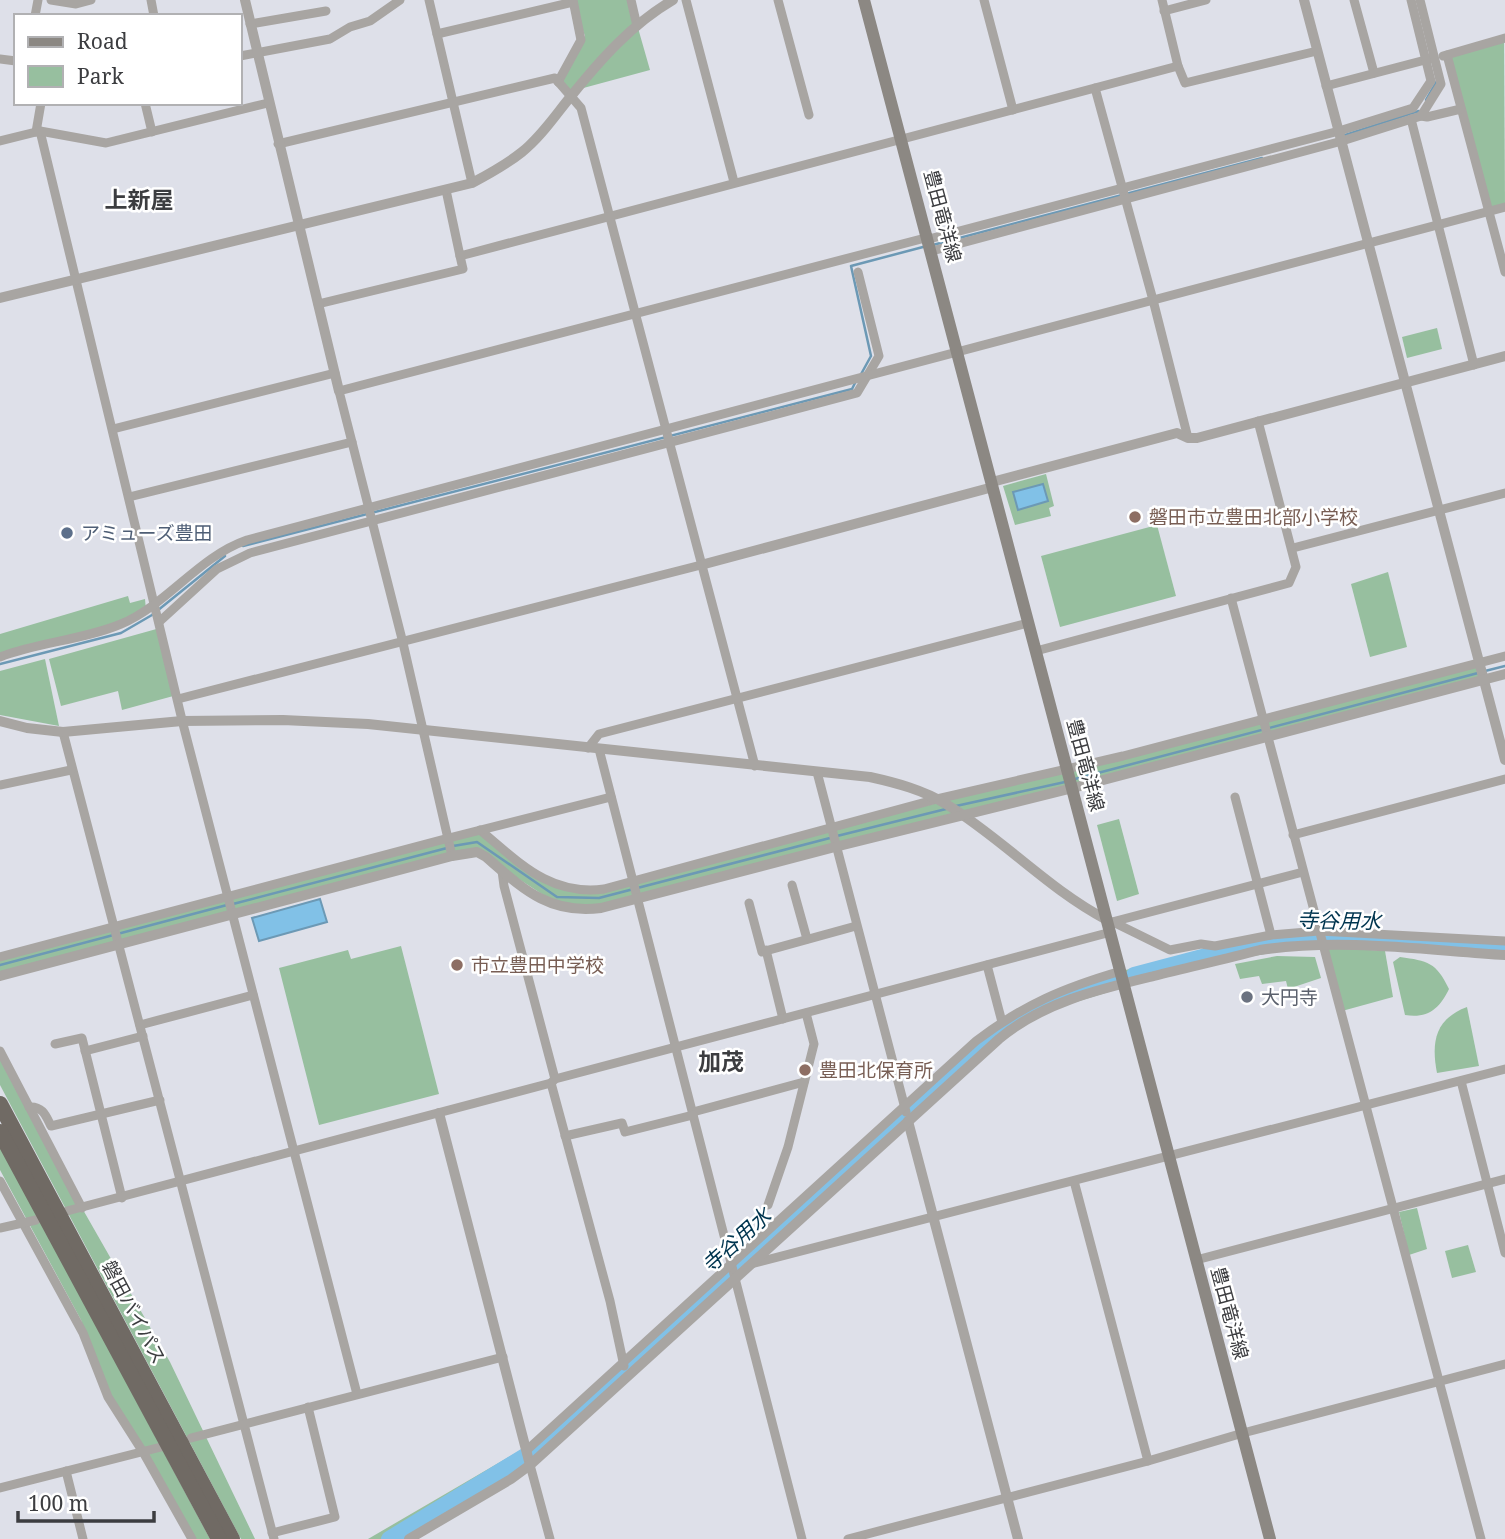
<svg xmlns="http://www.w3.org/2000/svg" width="1505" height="1539" viewBox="0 0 1505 1539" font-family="'Noto Serif','Noto Sans JP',serif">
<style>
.green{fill:#97bf9f}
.water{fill:#81c1e7;stroke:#6c99b5;stroke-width:2}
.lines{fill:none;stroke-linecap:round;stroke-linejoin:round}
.stream{stroke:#6c99b5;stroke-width:2.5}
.river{stroke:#81c1e7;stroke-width:16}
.minor{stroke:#a8a5a2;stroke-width:9}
.tertiary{stroke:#a8a5a2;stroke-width:10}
.secondary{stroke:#8c8883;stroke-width:12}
.trunk{stroke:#706a64;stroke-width:16}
.education-dot{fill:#8d6e63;stroke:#fff;stroke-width:2.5}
.service-dot{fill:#5c6f8a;stroke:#fff;stroke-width:2.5}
.worship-dot{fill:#6b7280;stroke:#fff;stroke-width:2.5}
.labels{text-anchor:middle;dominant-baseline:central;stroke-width:5;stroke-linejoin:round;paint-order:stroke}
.street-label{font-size:19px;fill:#3c3d40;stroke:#fff}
.education-label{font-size:19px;fill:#785e54;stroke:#fff;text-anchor:start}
.service-label{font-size:19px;fill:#4e5e75;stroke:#fff;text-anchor:start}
.worship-label{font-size:19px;fill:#5b616d;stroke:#fff;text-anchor:start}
.water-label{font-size:21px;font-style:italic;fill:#00354f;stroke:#fff}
.quarter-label{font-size:23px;font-weight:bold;fill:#3c3d40;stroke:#fff}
</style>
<rect width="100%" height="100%" fill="#dee0e9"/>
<!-- green -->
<g class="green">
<polygon points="575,0 630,0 650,70 576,90 570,97 558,82 585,36 573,2"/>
<polygon points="1504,38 1505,207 1492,210 1447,55"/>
<polygon points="1437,328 1442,349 1407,358 1402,337"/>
<polygon points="1046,474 1054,506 1049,508 1051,516 1015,525 1003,486"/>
<polygon points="1157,525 1176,596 1060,627 1041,556"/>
<polygon points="1388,572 1407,647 1370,657 1351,584"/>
<polygon points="128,596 130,603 145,599 146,610 118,625 0,657 0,634"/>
<polygon points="160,628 177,695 122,710 118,691 61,706 49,659"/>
<polygon points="45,659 59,726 0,715 0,671"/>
<polygon points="1479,663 1484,680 610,906 565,909 477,852 0,976 0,958 480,830 543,878 574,890 604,889"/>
<polygon points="1119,819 1139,894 1117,901 1097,825"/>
<polygon points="1305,934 1505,942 1505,955 1321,944 1187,968 1040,1013 993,1044 530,1465 409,1539 368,1539 526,1447 991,1030 1040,1000 1121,971 1265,938"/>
<polygon points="401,946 439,1094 319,1125 279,968 348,950 351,959"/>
<polygon points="1326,947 1385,951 1393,997 1342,1011"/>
<polygon points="1277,956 1315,957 1321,978 1288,989 1286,981 1262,984 1259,976 1240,979 1235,964"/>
<path d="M1400,957C1428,961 1436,962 1449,989C1440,1008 1428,1019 1405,1015L1393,962Z"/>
<path d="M1467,1007L1479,1066L1437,1073C1431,1042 1435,1019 1467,1007Z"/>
<polygon points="0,1051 82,1208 170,1362 255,1539 241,1539 0,1085"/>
<polygon points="0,1145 210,1539 188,1539 108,1397 81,1320 0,1170"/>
<polygon points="1417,1208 1427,1249 1409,1255 1399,1212"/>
<polygon points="1468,1245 1476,1272 1452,1278 1445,1251"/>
</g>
<!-- water -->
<g class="water">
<polygon points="1043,484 1048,501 1018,510 1013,492"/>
<polygon points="320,899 327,922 259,941 252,918"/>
</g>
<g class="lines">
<!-- stream -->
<g class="stream">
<polyline points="1426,100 1437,81"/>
<polyline points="1342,136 1419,111"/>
<polyline points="933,245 1262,158"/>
<polyline points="860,376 871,356 851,266 923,247"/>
<polyline points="243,546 852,389 856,381"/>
<polyline points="0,664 121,633 152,615 225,556"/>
<polyline points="1485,671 1505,666"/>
<polyline points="1075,779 1478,673"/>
<polyline points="956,806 1065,782"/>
<polyline points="837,836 946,809"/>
<polyline points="453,846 477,842 557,897 599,898 830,838"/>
<polyline points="233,904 447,848"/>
<polyline points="0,965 227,905"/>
</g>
<!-- river -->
<g class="river">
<polyline points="1134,975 1240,947 1299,937 1505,946"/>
<path d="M389,1539L533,1451L1003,1027C1039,1006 1074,991 1114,980"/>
</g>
<!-- minor -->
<g class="minor">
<polyline points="51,0 76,4 91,0"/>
<polyline points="151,0 154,16"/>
<polyline points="429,0 472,183"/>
<polyline points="631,0 637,26"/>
<polyline points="686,0 734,182"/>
<polyline points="778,0 809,115"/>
<polyline points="984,0 1013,110"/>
<polyline points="1162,0 1178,66 1185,83 1317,51"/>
<polyline points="1354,0 1374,73"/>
<polyline points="1164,11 1206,0"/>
<polyline points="35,16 38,0"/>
<polyline points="250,24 326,11"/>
<polyline points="437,34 573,2"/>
<polyline points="1447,55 1505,272"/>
<polyline points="240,56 330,39 350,27 370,21 400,0"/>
<polyline points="1443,56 1505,38"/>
<polyline points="0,59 16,61"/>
<polyline points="558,82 581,40 573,0"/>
<polyline points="1326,86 1429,59"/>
<polyline points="1095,88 1153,300 1188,438"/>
<polyline points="145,103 152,132"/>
<polyline points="1421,116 1427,117 1461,109"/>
<polyline points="1411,119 1474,365"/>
<polyline points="40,131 183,724 357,1394"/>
<polyline points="36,132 41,103"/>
<polyline points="0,141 40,131 106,143 268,103"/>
<polyline points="278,144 555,78 581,108 755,766"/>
<polyline points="446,190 460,256 1178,66"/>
<polyline points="929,239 1339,131 1413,108 1431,81 1411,0"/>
<polyline points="932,251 1342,141 1421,116 1441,84 1420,0"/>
<polyline points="318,304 463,269 460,256"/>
<polyline points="113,429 335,373"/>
<polyline points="129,497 352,442"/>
<polyline points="1293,548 1505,493"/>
<polyline points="1231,598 1481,1539"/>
<polyline points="159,622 217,569 250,553 857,393 879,356 858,272"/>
<polyline points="1036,651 1289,583 1296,567 1258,421"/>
<path d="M0,657C39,642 83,640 121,624C168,604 198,557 247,540L1505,207"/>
<polyline points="178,699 701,565"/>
<polyline points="63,732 274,1539"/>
<polyline points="588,748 599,734 1028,623"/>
<polyline points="599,749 802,1539"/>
<polyline points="817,772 906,1112"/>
<polyline points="0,785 71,770"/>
<polyline points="1235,797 1271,935"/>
<path d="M480,830C519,862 549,896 604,889L937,799L1123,756L1505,656"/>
<polyline points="1293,835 1505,779"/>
<polyline points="452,856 403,643 339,391 929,237"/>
<polyline points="502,871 504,886 555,1079"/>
<polyline points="792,885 807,939"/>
<polyline points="749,903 762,952 856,926"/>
<polyline points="1112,922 1303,872"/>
<polyline points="1113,922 1170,950 1201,944 1215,946 1271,935 1319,931 1505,941"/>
<polyline points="766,950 783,1019"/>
<polyline points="0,957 441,840 611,797"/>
<polyline points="987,965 1002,1022"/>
<polyline points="140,1025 253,995"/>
<polyline points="55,1044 82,1038 122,1198"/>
<polyline points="0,1051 82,1208"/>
<polyline points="85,1051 143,1036"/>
<polyline points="1461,1081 1505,1253"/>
<polyline points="551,1083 610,1301 624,1366"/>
<path d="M29,1107C43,1106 46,1116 51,1126L160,1100"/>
<polyline points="693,1112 804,1082"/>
<polyline points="565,1136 622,1123 625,1132 693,1115"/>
<polyline points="0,1181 83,1333 108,1397 143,1452 192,1539"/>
<polyline points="1074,1181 1148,1461"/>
<polyline points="768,1205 788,1147 814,1044 806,1013"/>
<polyline points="67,1211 551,1083 555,1079 1111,932"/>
<polyline points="0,1228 36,1220"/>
<polyline points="1196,1260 1505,1179"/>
<polyline points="751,1264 1505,1069"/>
<polyline points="191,1438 503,1357"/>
<path d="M527,1450L976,1041C1025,1004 1063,988 1121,971"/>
<polyline points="530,1465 550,1539"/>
<polyline points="66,1471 83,1539"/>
<polyline points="0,1488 161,1447"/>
<polyline points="272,1533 335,1517 308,1407"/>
<polyline points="848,1539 1148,1461 1243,1433 1505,1364"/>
</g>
<!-- tertiary -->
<g class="tertiary">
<polyline points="245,0 339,391"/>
<polyline points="1304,0 1505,760"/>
<path d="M0,298L472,183C489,174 507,164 522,152C542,136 556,114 572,95C601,59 632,24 673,0"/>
<polyline points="992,482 1177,433 1188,438 1197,438 1505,356"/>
<polyline points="701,565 993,487"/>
<path d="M0,721L27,728L63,732L182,721L283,720L368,724L870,777C897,783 923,790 946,804C1003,839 1048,889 1107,920"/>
<path d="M0,976L452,856L477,852L486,857C522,888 549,915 601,908L835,847L1073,788L1505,674"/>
<polyline points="439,1113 530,1465"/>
<polyline points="908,1121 1018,1539"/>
<path d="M409,1539L511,1479L530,1465L999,1039C1043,1002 1100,989 1154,976C1190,967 1225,959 1260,950C1341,938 1424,950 1505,955"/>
</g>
<!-- secondary -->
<polyline class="secondary" points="864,0 1270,1539"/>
<!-- trunk -->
<g class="trunk">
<polyline points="0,1104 232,1539"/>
<polyline points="0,1132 219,1539"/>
</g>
</g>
<!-- markers -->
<g class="education-dot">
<circle cx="1135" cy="517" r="7"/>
<circle cx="457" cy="965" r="7"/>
<circle cx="805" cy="1070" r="7"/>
</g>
<circle class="service-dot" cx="67" cy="533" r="7"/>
<circle class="worship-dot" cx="1247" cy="997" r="7"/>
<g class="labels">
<!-- street labels -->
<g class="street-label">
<text transform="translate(943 216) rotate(75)">豊田竜洋線</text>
<text transform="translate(1086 765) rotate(75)">豊田竜洋線</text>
<text transform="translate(134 1312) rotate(62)">磐田バイパス</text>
<text transform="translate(1230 1313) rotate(75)">豊田竜洋線</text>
</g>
<!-- education labels -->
<g class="education-label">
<text x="1149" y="517">磐田市立豊田北部小学校</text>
<text x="471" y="965">市立豊田中学校</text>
<text x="819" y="1070">豊田北保育所</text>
</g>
<!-- service labels -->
<g class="service-label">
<text x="81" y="533">アミューズ豊田</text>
</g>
<!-- worship labels -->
<g class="worship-label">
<text x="1261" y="997">大円寺</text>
</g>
<!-- water labels -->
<g class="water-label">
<text transform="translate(1339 920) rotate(1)">寺谷用水</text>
<text transform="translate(736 1240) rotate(-42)">寺谷用水</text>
</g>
<!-- quarter labels -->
<g class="quarter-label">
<text x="139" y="199">上新屋</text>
<text x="721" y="1061">加茂</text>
</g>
</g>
<!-- legend -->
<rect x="14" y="14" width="228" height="91" fill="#ffffff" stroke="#b1b1b3" stroke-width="2"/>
<rect x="28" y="37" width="35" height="10" fill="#8c8883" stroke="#b1b1b3" stroke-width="2"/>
<text x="77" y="49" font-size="21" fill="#3c3d40">Road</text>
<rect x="28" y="66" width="35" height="21" fill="#97bf9f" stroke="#b1b1b3" stroke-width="2"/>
<text x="77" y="84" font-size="21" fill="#3c3d40">Park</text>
<!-- scale -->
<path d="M18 1511v10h136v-10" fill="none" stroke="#3c3d40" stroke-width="3.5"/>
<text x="28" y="1511" font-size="21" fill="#3c3d40" stroke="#ffffff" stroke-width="5" paint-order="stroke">100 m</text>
</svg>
